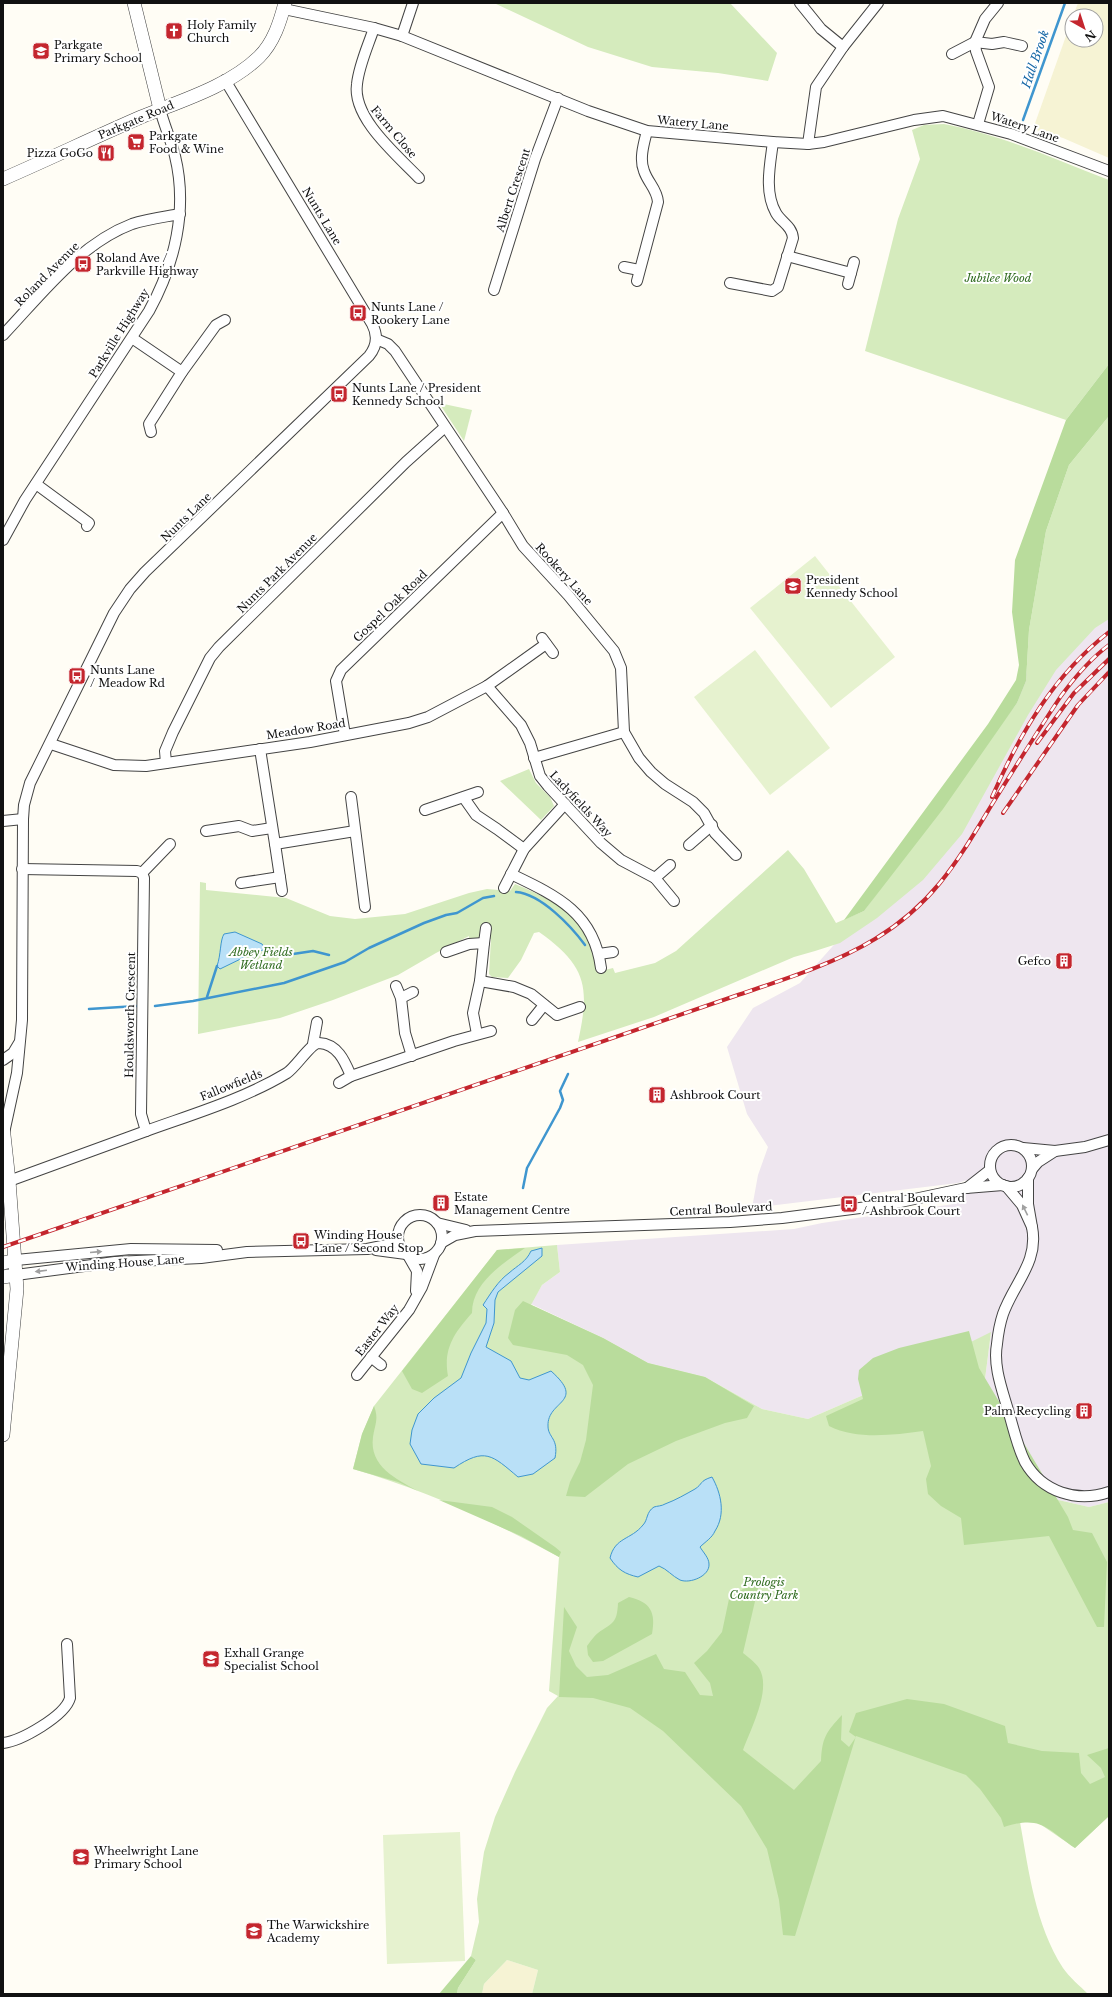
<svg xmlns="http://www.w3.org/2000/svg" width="1112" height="1997" viewBox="0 0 1112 1997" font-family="'Libre Baskerville',serif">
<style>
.industrial{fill:#eee6ef}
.farmland{fill:#f6f3d4}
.green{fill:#d5ebbd}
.forest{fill:#b9dc9c}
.pitch{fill:#e6f2cf}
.water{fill:#b9e0f7;stroke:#3f96cf}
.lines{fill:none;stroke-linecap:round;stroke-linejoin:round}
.stream{stroke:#3f96cf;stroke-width:2.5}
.minor-casing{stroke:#444;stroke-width:12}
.tertiary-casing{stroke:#444;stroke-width:14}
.minor{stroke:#fff;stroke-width:10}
.tertiary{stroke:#fff;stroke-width:13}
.rail-casing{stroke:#c4262e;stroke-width:4}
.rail{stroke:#fff;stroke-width:2.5;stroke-dasharray:8;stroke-linecap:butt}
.oneway{fill:#a0a0a0}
.labels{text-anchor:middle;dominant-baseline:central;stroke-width:4;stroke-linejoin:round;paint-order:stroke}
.poi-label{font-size:11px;fill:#111;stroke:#fff;text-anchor:start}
.street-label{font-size:11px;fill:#111;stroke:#fff}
.park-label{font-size:11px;font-style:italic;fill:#2f6b1f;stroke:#fff}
.water-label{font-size:12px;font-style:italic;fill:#1768a6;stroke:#fff}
</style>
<rect width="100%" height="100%" fill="#fffdf5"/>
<!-- industrial -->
<polygon class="industrial" points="1109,416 1109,1502 1089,1507 1054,1499 985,1379 991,1333 868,1393 808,1419 762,1409 705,1377 648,1363 603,1338 531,1304 542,1285 560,1272 557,1245 794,1229 822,1223 954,1204 967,1180 958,1183 752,1208 758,1175 768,1147 747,1114 727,1047 753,1008 800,983 864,911 1017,703"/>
<!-- farmland -->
<g class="farmland">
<polygon points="1078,3 1109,3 1109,158 1063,138 1033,129 1072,19 1072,40 1096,40 1096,16 1073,16"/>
<polygon points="507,1960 538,1970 532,1994 482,1994 484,1984"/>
</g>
<!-- green -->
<g class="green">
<polygon points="494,3 730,3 777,53 768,81 718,73 652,67 588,47"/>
<path d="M944,124C1002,135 1055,159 1109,180V364L1066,420L865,351L898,219L920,159L912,130L924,125Z"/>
<polygon points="439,403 472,410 464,441"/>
<path d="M1109,416V619L1095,628L1056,670L1028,715L962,834L923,880L877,918L840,943L815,951L821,944L815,951L794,957L654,1017L578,1042C590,987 587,966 539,932L534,933L521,960L508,978L492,977L489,974L491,939L469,938V936L436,953L398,975L333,1000L280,1018L198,1034L200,882L206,883V890L286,898L330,916L355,919L405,914L469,893L487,889L510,891L515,884C539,894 566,906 582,928C591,940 593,958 597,972L613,968L615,973L655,963L676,951L788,850L804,869L836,923L864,911L1017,703L1026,681L1029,630L1046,531L1069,465Z"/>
<polygon points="529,769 536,783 550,797 554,806 541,820 500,781"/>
<path d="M557,1245L560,1272L542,1285L531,1305L603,1338L648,1363L705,1377L762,1409L808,1419L868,1393L991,1332L985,1379L1054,1499L1089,1507L1109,1502V1816L1075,1848L1037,1822H1020C1029,1872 1035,1924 1063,1968C1069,1977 1080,1986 1088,1994H532L538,1970L507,1960L484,1984L482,1994H457L458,1988L476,1960L471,1956L479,1922L477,1899L484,1852L495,1817L515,1772L547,1708L558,1696L549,1691L559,1557C493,1521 425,1490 353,1469L362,1434L374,1406L497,1250Z"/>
</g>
<!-- forest -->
<g class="forest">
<polygon points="1109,364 1109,416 1069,465 1046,531 1029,630 1026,681 1017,703 943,809 864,911 844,920 988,724 1016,680 1019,665 1012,612 1015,560 1066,420"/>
<path d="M525,1248C502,1264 472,1283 472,1313C454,1333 443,1349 448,1376L422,1393L412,1389L402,1371L497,1250Z"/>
<polygon points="523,1301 603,1338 648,1363 705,1377 754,1406 747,1418 725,1423 676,1441 628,1464 585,1497 566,1496 570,1482 580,1462 586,1440 593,1385 583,1365 567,1355 513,1345 508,1338 515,1310"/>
<path d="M969,1331L979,1368L1068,1517L1073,1530L1092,1533L1107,1562L1104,1627H1097L1049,1536L964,1545L961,1518L941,1506L928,1494L926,1479L931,1466L923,1431C893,1435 857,1440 829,1426L826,1416L863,1399L858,1379L859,1370L873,1358L899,1348Z"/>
<path d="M374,1406C379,1419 375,1424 373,1437C369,1466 396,1479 418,1491L398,1482L353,1469L362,1434Z"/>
<polygon points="439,1500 492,1507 512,1517 555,1547 561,1552 559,1557 521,1536"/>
<path d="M759,1584L743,1653C748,1657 755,1662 759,1668C772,1689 751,1728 743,1750L794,1790L821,1761C822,1738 826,1732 842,1715L841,1740L849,1747L856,1737L849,1732L856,1713L907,1699L944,1704L1005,1726L1008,1743L1042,1751L1079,1753L1081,1773L1090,1784L1105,1777L1101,1768L1087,1755L1109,1748V1816L1075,1848C1046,1828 1041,1815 1004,1827L1001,1818L980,1789L966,1775L856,1736L795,1936L783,1935L779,1900L767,1849L741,1806L663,1731L630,1708L593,1698L559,1697L564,1607L577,1627L569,1651L576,1666L587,1677L608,1675L656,1654L664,1669L685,1672L700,1695L713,1696L710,1683L694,1663L707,1651L722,1632L729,1599L743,1589Z"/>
<path d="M629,1597C651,1602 656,1613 652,1634L603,1661L593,1662L588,1655L587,1646C590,1642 594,1636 598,1633C613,1622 617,1624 618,1603Z"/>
<polygon points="471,1956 476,1960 458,1988 457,1994 439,1994"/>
</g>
<!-- pitch -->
<g class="pitch">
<polygon points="815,556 895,657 831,708 750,608"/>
<polygon points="755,650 830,748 770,795 694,697"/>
<polygon points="460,1832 465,1961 387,1964 383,1835"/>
</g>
<!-- water -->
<g class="water">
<path d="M235,932L262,944L264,947V950L255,952L220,969L217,966C221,955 220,940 224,934Z"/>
<path d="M542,1248V1256L498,1292L495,1300L494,1323L486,1347L511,1361L520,1378L529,1380L551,1371C587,1403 547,1400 548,1426C548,1438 559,1438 555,1458L533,1474L518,1477C492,1455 485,1447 454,1468L421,1464L410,1444L412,1430L418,1414L434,1398L461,1378L471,1353L486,1323L487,1309L483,1305C491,1293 498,1281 509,1273C518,1265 526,1262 531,1251Z"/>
<path d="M712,1477C721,1493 726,1514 715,1531C712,1538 705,1542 700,1547C703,1552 709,1558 709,1564C710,1576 690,1584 680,1580C672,1576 667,1569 659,1566L638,1577C625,1574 618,1570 610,1558C615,1537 631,1540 643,1525C648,1520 646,1512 654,1507C657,1506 662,1506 665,1504C676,1500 686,1494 695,1489C703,1484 699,1481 712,1477Z"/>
</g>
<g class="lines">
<!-- stream -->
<g class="stream">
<polyline points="1023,120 1065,3"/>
<path d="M516,892C541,894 571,926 585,945"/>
<polyline points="264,949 281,953 293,954 313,951 329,955"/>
<polyline points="207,997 217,966"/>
<polyline points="155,1006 193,1001 284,983 345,962 369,948 424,923 446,915 457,913 483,898 494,896"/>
<polyline points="89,1009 137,1006"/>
<polyline points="523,1188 527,1168 560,1108 563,1100 560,1091 568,1074"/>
</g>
<defs>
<g id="minor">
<polyline points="800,3 821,29 843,47"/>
<polyline points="284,9 374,28 402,36 588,111 647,131 773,142 808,144 824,142 914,120 943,116 1011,134 1109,171"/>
<path d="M374,28C368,46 359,65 357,84C352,118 397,155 419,178"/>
<polyline points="402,36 413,3"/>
<polyline points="952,54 975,42 992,44 1004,42 1022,46"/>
<polyline points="978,124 989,87 976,51 975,42 985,19 998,3"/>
<polyline points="808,144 816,87 843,47 878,3"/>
<polyline points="787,256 851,273"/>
<polyline points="624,267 639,270"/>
<path d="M637,281L658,202C657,189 648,183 644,171C639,159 644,143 647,131"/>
<path d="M730,283L772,291L778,287L793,238C792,226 781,222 776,213C764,192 770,165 773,142"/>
<polyline points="848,284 854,262"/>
<polyline points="494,290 535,159 558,98"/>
<path d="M3,335C41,295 79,244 132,224C147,219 164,217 180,214"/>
<polyline points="132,338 182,372"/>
<polyline points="376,339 388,344 395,351 503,513 523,546 568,595 614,651 621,668 624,732 639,758 651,772 665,784 693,802 704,813 715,833 736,855"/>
<polyline points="151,432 149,424 182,372 216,325 225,320"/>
<polyline points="36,484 89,523 87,526"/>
<path d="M3,540L25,500L149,311C175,264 188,209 175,156C171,140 164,125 160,109"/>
<polyline points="542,638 553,653"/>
<polyline points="487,686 521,725 530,743 540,776 548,786 601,843 621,860 655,878 670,865"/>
<polyline points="345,735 336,681 341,670 503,513"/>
<polyline points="51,744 114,765 146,766 310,742 409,723 428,717 487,686 546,644"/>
<polyline points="260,749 275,844 355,831"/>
<polyline points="534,758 624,732"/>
<polyline points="166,763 165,751 173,732 210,658 219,647 406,462 445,427"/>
<polyline points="351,797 365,907"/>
<polyline points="464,798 476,815 497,829 524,849"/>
<polyline points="425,810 478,792"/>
<polyline points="3,821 23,819"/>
<polyline points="206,831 239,826 252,831 272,828"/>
<polyline points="275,844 282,891"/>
<polyline points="689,845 712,825"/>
<polyline points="142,873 170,844"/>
<path d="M511,874C557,896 594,913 601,968"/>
<polyline points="655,878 674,901"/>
<polyline points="241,883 280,877"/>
<polyline points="504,888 524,849 565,804"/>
<polyline points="484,943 486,928"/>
<polyline points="446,952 469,944 484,943 480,981 473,1013 477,1034"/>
<polyline points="599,954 613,952"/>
<polyline points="480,981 514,987 531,994 557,1015 580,1007"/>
<polyline points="396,986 401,998 405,1033 412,1056"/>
<polyline points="401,998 413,992"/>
<polyline points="532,1020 544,1005"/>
<polyline points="313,1044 317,1022"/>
<polyline points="3,1060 13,1053 19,1043"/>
<polyline points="339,1083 351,1076 454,1041 491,1031"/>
<path d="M146,1131C193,1114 244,1099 287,1073C296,1067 311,1043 319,1043C338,1044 345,1062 351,1076"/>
<path d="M4,1133L17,1073L22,1020L23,819L24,805L30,783L114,613L130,589L145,572L369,356C377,346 378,335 372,324L225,80"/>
<circle cx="1011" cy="1166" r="21"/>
<polyline points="1023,1148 1055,1151 1085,1147 1109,1140"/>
<polyline points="1032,1169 1038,1162 1055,1151"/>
<polyline points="9,1181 146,1131 141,1114 144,878 142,873 137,871 22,869"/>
<polyline points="1006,1186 1022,1205 1032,1227 1028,1204 1028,1178"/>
<polyline points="967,1188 990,1170"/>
<circle cx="420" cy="1237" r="22"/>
<polyline points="437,1223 466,1230"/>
<path d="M1032,1227C1039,1262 1014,1283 1003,1314C1000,1323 998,1334 997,1344C993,1366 1002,1389 1008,1410C1013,1426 1017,1446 1025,1462C1042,1492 1077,1503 1109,1492"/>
<polyline points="441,1243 455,1235 475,1231 730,1222 782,1218 891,1204 966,1188 1003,1185"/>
<polyline points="376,1250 406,1254"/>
<polyline points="409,1257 417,1271 416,1291"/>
<polyline points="16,1260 131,1249 217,1250"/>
<polyline points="16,1275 115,1262 201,1258 247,1252 367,1249 387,1245 394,1241 398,1234"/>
<polyline points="371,1357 381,1365"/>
<polyline points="357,1375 409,1310 422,1287 434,1255"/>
<path d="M3,1743C21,1741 65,1716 70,1698L67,1644"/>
</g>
<g id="tertiary">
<polyline points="134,3 160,109"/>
<path d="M3,179C49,159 95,137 141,117C180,101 228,87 259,57C274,42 280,22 285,3"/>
<polyline points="3,1126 9,1181 17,1289 3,1435"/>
<polyline points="3,1263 16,1260"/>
<polyline points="3,1277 16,1275"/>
</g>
</defs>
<!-- minor casing -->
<use href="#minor" class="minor-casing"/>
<!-- tertiary casing -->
<use href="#tertiary" class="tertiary-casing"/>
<!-- minor -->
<use href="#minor" class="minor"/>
<!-- tertiary -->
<use href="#tertiary" class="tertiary"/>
<defs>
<g id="rail">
<polyline points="1037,743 1074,693 1109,659"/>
<path d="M992,797C1020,733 1054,675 1109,632"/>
<polyline points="1003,813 1078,705 1109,672"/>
<path d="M3,1247L735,996C782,980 832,965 875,939C933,904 957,862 991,806C1014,769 1037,732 1061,696C1075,677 1090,659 1109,645"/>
</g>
</defs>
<!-- rail casing -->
<use href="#rail" class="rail-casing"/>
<!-- rail -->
<use href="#rail" class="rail"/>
</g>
<!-- one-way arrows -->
<defs><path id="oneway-solid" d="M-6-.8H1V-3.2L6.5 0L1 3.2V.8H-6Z"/></defs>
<g class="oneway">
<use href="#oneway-solid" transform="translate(1025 1210) rotate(-116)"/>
<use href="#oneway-solid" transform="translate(96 1252) rotate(-5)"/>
<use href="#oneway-solid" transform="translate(41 1271) rotate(173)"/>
</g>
<!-- icons -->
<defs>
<symbol id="church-square" viewBox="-11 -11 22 22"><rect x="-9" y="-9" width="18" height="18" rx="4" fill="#c4262e" stroke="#fff"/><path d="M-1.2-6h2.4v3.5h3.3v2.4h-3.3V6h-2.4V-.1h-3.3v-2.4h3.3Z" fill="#fff"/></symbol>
<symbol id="school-square" viewBox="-11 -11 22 22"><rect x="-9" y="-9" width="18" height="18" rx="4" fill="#c4262e" stroke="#fff"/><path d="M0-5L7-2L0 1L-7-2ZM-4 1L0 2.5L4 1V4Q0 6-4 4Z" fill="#fff"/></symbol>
<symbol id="supermarket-square" viewBox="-11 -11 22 22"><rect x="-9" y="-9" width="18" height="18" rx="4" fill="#c4262e" stroke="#fff"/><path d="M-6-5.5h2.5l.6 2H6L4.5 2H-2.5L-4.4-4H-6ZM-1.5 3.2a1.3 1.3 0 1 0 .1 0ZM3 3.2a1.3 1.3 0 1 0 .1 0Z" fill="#fff"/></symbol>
<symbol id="restaurant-square" viewBox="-11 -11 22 22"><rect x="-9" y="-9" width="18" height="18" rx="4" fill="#c4262e" stroke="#fff"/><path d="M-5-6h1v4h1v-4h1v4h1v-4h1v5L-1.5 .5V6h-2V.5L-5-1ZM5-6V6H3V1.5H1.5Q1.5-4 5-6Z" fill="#fff"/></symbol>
<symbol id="bus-square" viewBox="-11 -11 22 22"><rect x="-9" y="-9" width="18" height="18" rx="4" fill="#c4262e" stroke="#fff"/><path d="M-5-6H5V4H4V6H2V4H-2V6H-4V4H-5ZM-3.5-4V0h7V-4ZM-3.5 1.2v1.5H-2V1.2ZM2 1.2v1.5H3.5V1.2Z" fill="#fff"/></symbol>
<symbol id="building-square" viewBox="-11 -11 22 22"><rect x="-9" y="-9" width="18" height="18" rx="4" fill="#c4262e" stroke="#fff"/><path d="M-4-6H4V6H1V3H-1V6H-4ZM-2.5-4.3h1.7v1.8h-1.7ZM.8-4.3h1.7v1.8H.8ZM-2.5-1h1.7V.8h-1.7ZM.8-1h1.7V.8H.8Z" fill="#fff"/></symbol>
</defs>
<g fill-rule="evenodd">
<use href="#church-square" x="164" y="21" width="20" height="20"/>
<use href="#school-square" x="31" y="41" width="20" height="20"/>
<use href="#supermarket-square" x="126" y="132" width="20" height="20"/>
<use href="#restaurant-square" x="96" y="143" width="20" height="20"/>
<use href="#bus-square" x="73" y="254" width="20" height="20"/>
<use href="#bus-square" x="348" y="303" width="20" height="20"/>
<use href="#bus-square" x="329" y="384" width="20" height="20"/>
<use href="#school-square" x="783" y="576" width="20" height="20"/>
<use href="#bus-square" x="67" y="666" width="20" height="20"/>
<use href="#building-square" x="1054" y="951" width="20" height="20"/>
<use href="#building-square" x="647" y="1085" width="20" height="20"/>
<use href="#building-square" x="431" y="1193" width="20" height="20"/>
<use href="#bus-square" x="839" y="1194" width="20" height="20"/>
<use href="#bus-square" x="291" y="1231" width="20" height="20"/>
<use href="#building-square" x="1074" y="1401" width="20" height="20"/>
<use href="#school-square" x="201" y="1649" width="20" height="20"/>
<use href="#school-square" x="71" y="1847" width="20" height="20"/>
<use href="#school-square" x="244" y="1921" width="20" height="20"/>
</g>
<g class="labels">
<!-- poi labels -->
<g class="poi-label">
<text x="187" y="25">Holy Family<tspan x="187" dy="13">Church</tspan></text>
<text x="54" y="45">Parkgate<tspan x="54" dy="13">Primary School</tspan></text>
<text x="149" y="136">Parkgate<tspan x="149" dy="13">Food &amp; Wine</tspan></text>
<text x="93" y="153" text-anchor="end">Pizza GoGo</text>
<text x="96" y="258">Roland Ave /<tspan x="96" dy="13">Parkville Highway</tspan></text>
<text x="371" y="307">Nunts Lane /<tspan x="371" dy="13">Rookery Lane</tspan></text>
<text x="352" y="388">Nunts Lane / President<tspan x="352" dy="13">Kennedy School</tspan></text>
<text x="806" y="580">President<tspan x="806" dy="13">Kennedy School</tspan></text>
<text x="90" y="670">Nunts Lane<tspan x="90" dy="13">/ Meadow Rd</tspan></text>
<text x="1051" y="961" text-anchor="end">Gefco</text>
<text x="670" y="1095">Ashbrook Court</text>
<text x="454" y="1197">Estate<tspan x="454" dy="13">Management Centre</tspan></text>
<text x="862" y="1198">Central Boulevard<tspan x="862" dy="13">/ Ashbrook Court</tspan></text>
<text x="314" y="1235">Winding House<tspan x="314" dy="13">Lane / Second Stop</tspan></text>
<text x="1071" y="1411" text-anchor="end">Palm Recycling</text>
<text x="224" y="1653">Exhall Grange<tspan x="224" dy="13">Specialist School</tspan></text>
<text x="94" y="1851">Wheelwright Lane<tspan x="94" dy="13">Primary School</tspan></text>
<text x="267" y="1925">The Warwickshire<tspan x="267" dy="13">Academy</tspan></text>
</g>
<!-- street labels -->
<g class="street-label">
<text transform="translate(136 120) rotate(-23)">Parkgate Road</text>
<text transform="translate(693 123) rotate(5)">Watery Lane</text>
<text transform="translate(1025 127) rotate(19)">Watery Lane</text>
<text transform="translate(394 132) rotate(50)">Farm Close</text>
<text transform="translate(513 190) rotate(-72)">Albert Crescent</text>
<text transform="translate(322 216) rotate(59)">Nunts Lane</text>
<text transform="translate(47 274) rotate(-45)">Roland Avenue</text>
<text transform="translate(119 333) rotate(-58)">Parkville Highway</text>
<text transform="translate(186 517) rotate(-44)">Nunts Lane</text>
<text transform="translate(277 573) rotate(-45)">Nunts Park Avenue</text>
<text transform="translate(564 574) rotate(48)">Rookery Lane</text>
<text transform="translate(390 606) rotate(-44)">Gospel Oak Road</text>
<text transform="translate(306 729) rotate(-9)">Meadow Road</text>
<text transform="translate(581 804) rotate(47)">Ladyfields Way</text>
<text transform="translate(130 1015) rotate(-89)">Houldsworth Crescent</text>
<text transform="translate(231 1085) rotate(-22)">Fallowfields</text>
<text transform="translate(721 1209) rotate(-3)">Central Boulevard</text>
<text transform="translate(125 1263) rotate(-4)">Winding House Lane</text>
<text transform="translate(377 1330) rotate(-52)">Easter Way</text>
</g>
<!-- park labels -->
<g class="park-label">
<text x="998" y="278">Jubilee Wood</text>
<text x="261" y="952">Abbey Fields<tspan x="261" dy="13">Wetland</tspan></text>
<text x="764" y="1582">Prologis<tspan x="764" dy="13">Country Park</tspan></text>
</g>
<!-- water labels -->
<g class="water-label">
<text transform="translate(1035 59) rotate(-71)">Hall Brook</text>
</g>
</g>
<!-- border -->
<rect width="1112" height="1997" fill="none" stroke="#111111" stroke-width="8"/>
<!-- north arrow -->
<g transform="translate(1084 28) rotate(141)"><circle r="19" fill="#ffffff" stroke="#a0a0a0"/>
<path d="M0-3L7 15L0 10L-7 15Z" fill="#c4262e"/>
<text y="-6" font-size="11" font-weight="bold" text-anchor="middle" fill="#111111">N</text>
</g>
</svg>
